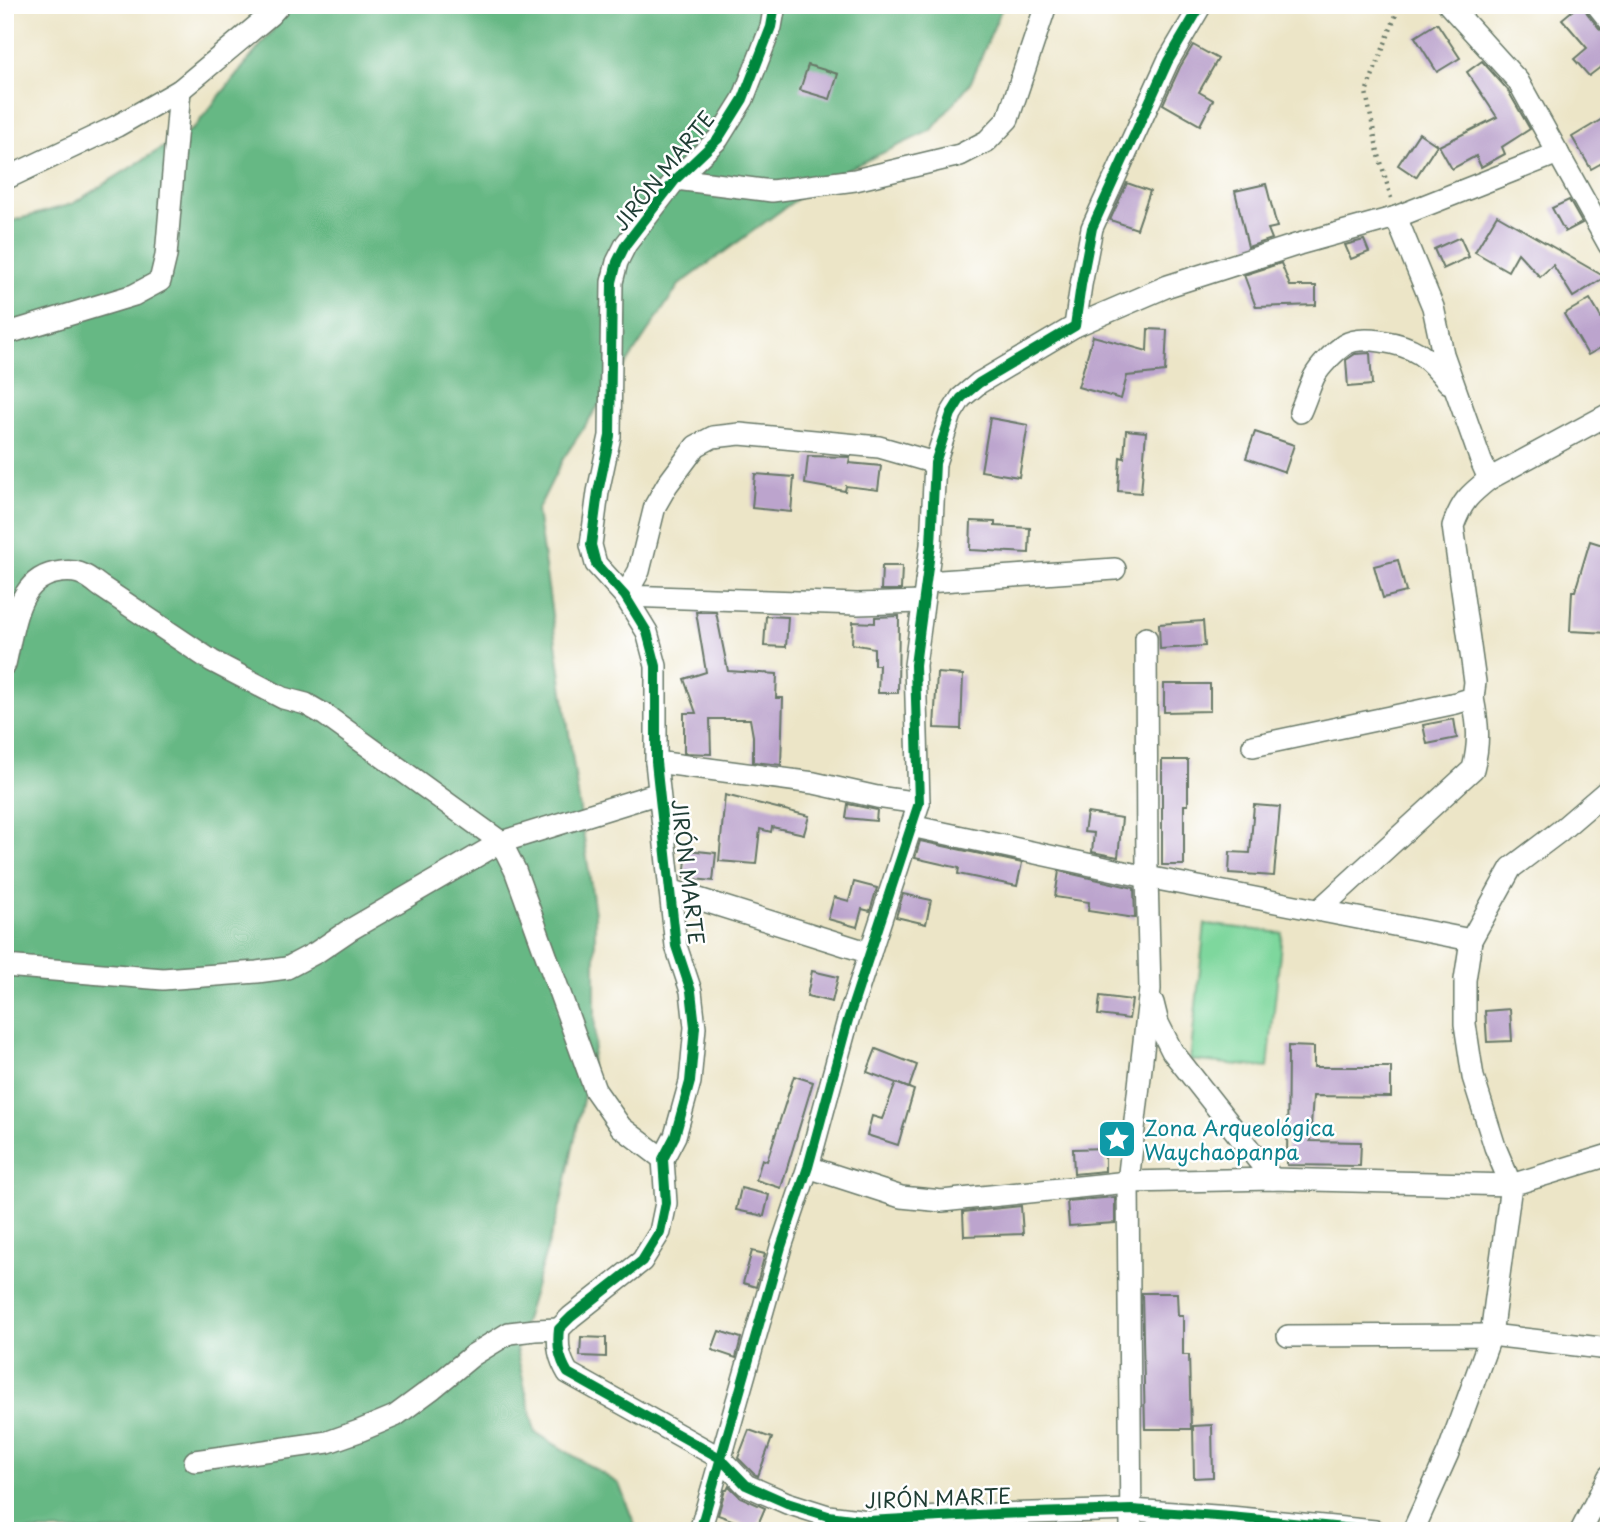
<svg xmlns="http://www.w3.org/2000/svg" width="1614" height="1536" viewBox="0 0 1614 1536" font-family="'Playpen Sans',sans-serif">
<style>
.green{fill:#7ed79d;stroke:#4e8a68;stroke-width:2}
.forest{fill:#66b884;stroke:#427a5c;stroke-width:2}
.building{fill:#bca4cd}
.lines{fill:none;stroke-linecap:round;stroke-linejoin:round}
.minor-casing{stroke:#677867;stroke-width:24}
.path{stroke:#677867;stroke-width:4.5;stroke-dasharray:2 5;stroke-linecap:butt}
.minor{stroke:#fff;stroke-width:21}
.cycleway-casing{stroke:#fff;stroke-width:15}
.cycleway{stroke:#00873e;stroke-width:10}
.labels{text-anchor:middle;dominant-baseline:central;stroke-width:5;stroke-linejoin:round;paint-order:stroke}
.street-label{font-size:21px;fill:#1f3d34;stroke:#fff}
.culture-label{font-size:21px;fill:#0d838f;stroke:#fff;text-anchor:start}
</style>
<rect width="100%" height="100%" fill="#fff"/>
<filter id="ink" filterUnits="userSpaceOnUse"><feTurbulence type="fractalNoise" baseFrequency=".0143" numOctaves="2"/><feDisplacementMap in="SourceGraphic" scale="14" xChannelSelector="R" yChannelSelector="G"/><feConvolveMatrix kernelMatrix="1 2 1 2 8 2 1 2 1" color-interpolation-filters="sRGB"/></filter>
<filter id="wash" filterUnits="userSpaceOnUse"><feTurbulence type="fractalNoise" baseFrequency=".00686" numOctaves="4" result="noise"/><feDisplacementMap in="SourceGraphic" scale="28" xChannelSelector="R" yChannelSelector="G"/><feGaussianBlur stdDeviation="1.57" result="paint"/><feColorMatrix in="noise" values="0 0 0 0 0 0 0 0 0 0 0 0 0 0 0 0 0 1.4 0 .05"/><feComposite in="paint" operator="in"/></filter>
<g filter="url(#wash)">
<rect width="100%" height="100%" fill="#ece5c7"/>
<!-- green -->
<polygon class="green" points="1205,924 1282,933 1268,1068 1190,1060"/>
<!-- forest -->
<polygon class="forest" points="293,5 1003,5 971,82 932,130 820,182 679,285 563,459 537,511 595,914 595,1043 561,1203 516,1349 535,1432 619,1484 637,1531 5,1531 5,223 72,204 194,128"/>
<g id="blocks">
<!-- building -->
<g class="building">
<polygon points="1579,5 1584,5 1587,13 1599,28 1604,32 1609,33 1609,74 1602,66 1589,76 1574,59 1587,48 1562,19"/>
<polygon points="1437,23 1460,58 1437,72 1415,37"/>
<polygon points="1193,45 1218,59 1199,92 1213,100 1200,125 1163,104 1180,67"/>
<polygon points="1482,61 1507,89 1530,129 1502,147 1505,154 1481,167 1476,156 1452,169 1439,146 1497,117 1467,72"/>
<polygon points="808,65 838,74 830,99 800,90"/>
<polygon points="1609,115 1609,159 1591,169 1572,137"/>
<polygon points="1419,133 1437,145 1416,177 1398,165"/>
<polygon points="1127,183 1150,191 1137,229 1110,220"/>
<polygon points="1266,184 1277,227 1268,229 1272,239 1248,247 1235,191"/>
<polygon points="1569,200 1582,223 1565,232 1552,208"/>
<polygon points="1497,215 1565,254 1605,277 1573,297 1553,265 1540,277 1518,253 1508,271 1475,252"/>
<polygon points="1460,237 1469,257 1443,269 1434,249"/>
<polygon points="1364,240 1369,252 1351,259 1345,245"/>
<polygon points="1281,263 1290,286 1316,286 1316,305 1256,307 1244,275"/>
<polygon points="1590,299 1609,331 1609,343 1588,355 1564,314"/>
<polygon points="1148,329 1167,330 1165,372 1127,376 1121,399 1078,387 1093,336 1147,351"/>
<polygon points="1370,353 1372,385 1348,387 1346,360 1355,354"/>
<polygon points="990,418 1028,425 1019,477 981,471"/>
<polygon points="1126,430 1146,432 1141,493 1118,491 1120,457 1124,458"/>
<polygon points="1255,432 1294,445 1285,472 1246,458"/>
<polygon points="808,456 850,457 849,463 881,466 878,490 846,486 845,491 805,484"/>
<polygon points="755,474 794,477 791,512 752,508"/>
<polygon points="971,521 995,522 995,526 1030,528 1029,553 970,550"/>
<polygon points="1590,541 1609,547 1609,633 1570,631 1572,591 1575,591"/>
<polygon points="1398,560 1406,592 1383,598 1374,566"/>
<polygon points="882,566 902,566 901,590 881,590"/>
<polygon points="696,612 716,612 728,671 777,674 776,698 783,698 781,765 753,762 753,736 750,719 710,719 711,754 684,753 684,713 696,713 684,679 706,672"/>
<polygon points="766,616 788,617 786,647 764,646"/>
<polygon points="899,616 898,693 878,693 879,665 874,665 874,648 852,644 853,622 875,623 875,617"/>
<polygon points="1203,621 1205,646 1160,649 1159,624"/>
<polygon points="937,673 963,675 961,729 934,728"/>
<polygon points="1164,684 1210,684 1210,711 1164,712"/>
<polygon points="1454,719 1457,738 1427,744 1423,725"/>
<polygon points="1162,760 1188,760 1188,805 1184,805 1184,865 1162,865"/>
<polygon points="725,795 809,816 804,834 772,827 771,832 760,829 756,864 719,861"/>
<polygon points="848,804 877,810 876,821 846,818"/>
<polygon points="1254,805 1280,807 1274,876 1229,873 1230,852 1250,853"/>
<polygon points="1087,813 1122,818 1118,857 1092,852 1094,833 1084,832"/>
<polygon points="920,841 1022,863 1017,886 958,874 959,868 915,858"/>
<polygon points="687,850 716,853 713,881 684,878"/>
<polygon points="1059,871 1134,888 1135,918 1088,911 1089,902 1055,897"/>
<polygon points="854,882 877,888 870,911 862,909 857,927 828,919 834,897 849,901"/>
<polygon points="903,894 931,900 926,924 896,917"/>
<polygon points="812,971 838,977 832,1002 807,996"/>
<polygon points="1100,996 1132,1000 1129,1019 1098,1015"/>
<polygon points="1510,1009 1512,1041 1487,1042 1485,1011"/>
<polygon points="1288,1046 1314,1047 1314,1067 1391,1067 1391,1097 1313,1096 1310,1141 1361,1142 1360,1166 1287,1165"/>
<polygon points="876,1049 917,1065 909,1088 867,1072"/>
<polygon points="794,1076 813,1082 781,1188 756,1180 762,1159 767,1161"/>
<polygon points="896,1083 914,1090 898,1145 867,1135 872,1116 882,1119"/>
<polygon points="1105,1148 1105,1171 1074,1174 1073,1149"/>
<polygon points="741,1188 769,1195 764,1216 736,1210"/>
<polygon points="1115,1197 1115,1223 1069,1226 1067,1201"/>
<polygon points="1021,1206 1023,1234 964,1236 963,1212"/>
<polygon points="752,1251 765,1254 756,1287 743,1283"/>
<polygon points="1142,1293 1177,1293 1178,1316 1183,1316 1183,1355 1189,1355 1191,1429 1145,1429"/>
<polygon points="719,1331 741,1338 736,1358 712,1350"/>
<polygon points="581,1337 606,1338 606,1357 580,1356"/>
<polygon points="1212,1425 1213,1477 1194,1478 1193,1426"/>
<polygon points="749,1430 772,1438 758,1476 754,1474 738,1458"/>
<polygon points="729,1486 740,1497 765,1508 756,1529 718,1515 725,1490 727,1490"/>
</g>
</g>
</g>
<g filter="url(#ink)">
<use href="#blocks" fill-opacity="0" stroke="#677867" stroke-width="2"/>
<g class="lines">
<defs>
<g id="minor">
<path d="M775,5L771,27L743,99L718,139L676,179L626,244L617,262L612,282L610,436L598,492L591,545L596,564L625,596L647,632L656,666V762L676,946L691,991L695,1027L690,1082L675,1136L663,1159L666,1203L660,1232L642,1261L571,1317L559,1329C557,1346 559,1358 568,1373L720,1458L746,1485L787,1503L828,1516L868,1521L996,1514L1132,1510L1230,1517L1375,1531"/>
<polyline points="1449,5 1518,81 1609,245"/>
<polyline points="1597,5 1609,20"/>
<polyline points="5,179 117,126 180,90 270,15 279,5"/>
<polyline points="676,179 772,191 855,180 960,155 987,141 1008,119 1046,5"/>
<polyline points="1075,326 1168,286 1299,244 1396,217 1558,153"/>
<polyline points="5,334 134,295 160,281 166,256 180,90"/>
<path d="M1300,412C1305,401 1309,388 1314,377C1320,366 1334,352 1344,345C1361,334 1402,343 1418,353C1430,360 1440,373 1449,383"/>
<polyline points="1489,479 1609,414"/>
<polyline points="926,582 1115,569"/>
<polyline points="922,602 857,604 625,596 639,571 655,506 667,485 696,446 713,437 740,434 879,447 935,463"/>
<path d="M5,664C13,632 15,581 55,573C76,569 84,573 100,586L212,661L283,698L306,704L325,715L501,842L515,870L595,1090L621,1127L663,1159"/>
<path d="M1253,746L1456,703L1473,698L1475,682L1453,526C1462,501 1469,495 1489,479L1481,461L1443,354L1433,307L1396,217"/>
<polyline points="656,762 814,783 877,797 919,803"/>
<polyline points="911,826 1147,877 1471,940"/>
<polyline points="670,890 870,953"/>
<path d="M1319,910L1473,769C1480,742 1478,724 1473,698"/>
<polyline points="5,966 163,979 257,972 287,968 317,952 348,931 501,842 659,793"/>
<polyline points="1153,1003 1158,1023 1172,1051 1273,1179"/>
<polyline points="808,1167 901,1197 942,1201 1128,1182 1273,1179 1511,1185 1609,1155"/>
<polyline points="1288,1336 1491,1335 1609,1349"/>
<polyline points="195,1461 328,1442 359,1431 395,1416 433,1388 473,1355 509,1333 535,1330 559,1329"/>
<polyline points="700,1531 781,1247 808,1167 848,1020 919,803 915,665 931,545 935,463 951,414 961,398 979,383 1075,326 1081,285 1092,228 1168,61 1201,5"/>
<polyline points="1131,1531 1128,1182 1150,989 1147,877 1146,638"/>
<polyline points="1413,1531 1448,1453 1491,1335 1511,1185 1495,1147 1473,1077 1465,1024 1465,980 1471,940 1511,868 1560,831 1609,789"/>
<polyline points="1581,1531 1609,1476"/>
</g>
</defs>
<!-- minor casing -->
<use href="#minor" class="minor-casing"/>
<!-- path -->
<polyline class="path" points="1391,198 1377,148 1366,92 1400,5"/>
<!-- minor -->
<use href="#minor" class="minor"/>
<defs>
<g id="cycleway">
<path d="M775,5L771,27L743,99L718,139L676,179L626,244L617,262L612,282L610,436L598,492L591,545L596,564L625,596L647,632L656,666V762L676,946L691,991L695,1027L690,1082L675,1136L663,1159L666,1203L660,1232L642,1261L571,1317L559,1329C557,1346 559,1358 568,1373L720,1458L746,1485L787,1503L828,1516L868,1521L996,1514L1132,1510L1230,1517L1375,1531"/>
<polyline points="700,1531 781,1247 808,1167 848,1020 919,803 915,665 931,545 935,463 951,414 961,398 979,383 1075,326 1081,285 1092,228 1168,61 1201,5"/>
</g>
</defs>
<!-- cycleway casing -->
<use href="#cycleway" class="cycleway-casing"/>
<!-- cycleway -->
<use href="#cycleway" class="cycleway"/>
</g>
</g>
<!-- icons -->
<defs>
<symbol id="sight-square" viewBox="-11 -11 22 22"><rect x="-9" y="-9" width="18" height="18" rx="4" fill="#0f9aa8" stroke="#fff"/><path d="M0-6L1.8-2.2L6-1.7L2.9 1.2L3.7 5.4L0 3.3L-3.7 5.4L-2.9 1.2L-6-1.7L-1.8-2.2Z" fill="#fff"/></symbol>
</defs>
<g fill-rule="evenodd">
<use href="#sight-square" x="1095" y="1117" width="44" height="44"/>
</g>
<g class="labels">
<!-- street labels -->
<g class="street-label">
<text transform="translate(663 170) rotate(-51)">JIRÓN MARTE</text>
<text transform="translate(689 872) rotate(83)">JIRÓN MARTE</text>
<text transform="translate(938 1497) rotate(-2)">JIRÓN MARTE</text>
</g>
<!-- culture labels -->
<g class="culture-label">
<text x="1144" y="1127">Zona Arqueológica<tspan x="1144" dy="24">Waychaopanpa</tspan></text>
</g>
</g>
<!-- margin -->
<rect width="1614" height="1536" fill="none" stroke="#fff" stroke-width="28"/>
</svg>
